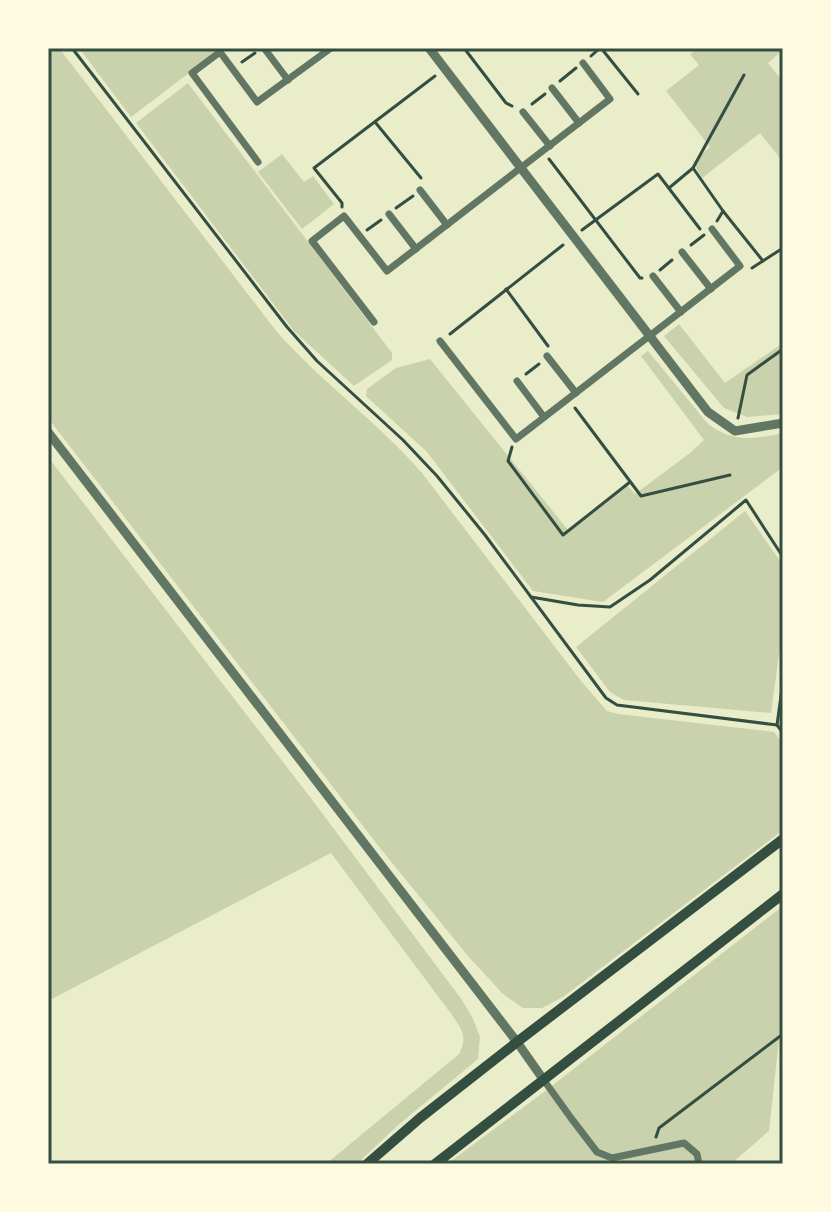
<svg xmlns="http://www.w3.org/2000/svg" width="831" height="1212" viewBox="0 0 831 1212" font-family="Bitter,serif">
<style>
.green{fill:#cad2ad}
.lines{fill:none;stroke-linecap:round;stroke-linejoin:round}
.path{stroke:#344e41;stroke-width:3}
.minor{stroke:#617663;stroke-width:7}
.tertiary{stroke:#617663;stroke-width:9}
.secondary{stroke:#344e41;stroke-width:10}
.neatline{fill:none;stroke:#344e41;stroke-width:3}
</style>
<rect width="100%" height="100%" fill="#e9edc9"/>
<!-- green -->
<g class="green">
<path d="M48,48H59L277,332C322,383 378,422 422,473L581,681L607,711L618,714L774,732L783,744V830L563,997L542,1008H523L503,994L468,956L380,848L48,418Z"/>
<polygon points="79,48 222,48 131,117"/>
<polygon points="698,48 781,48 783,50 768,63 783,82 783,162 760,133 702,178 693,162 710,147 666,91 699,65 690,54"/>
<polygon points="188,83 392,353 392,360 354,386 294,331 136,123"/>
<polygon points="282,154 304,182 313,176 334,204 302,229 258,172"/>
<polygon points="679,324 725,383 783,343 783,414 747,417 724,408 664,336"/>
<path d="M648,351L708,424C733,443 754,439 783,433V467L603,602L533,591L427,452L366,396L367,389L396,368L430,359L568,530L627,485L635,494L690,453L704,440L641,356Z"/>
<path d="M48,457L310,797L462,1000L473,1019L480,1037L478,1059L397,1126L357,1164H326L459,1054C468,1036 462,1030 452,1015L331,853L48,1001Z"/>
<polygon points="745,511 783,565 783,625 771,713 624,700 610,692 576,647"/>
<polygon points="783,906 783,1004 769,1131 731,1164 447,1164 544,1092"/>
</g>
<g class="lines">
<!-- path -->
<g class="path">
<polyline points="72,48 287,327 317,361 403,440 437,476 485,535 606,698 617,705 777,725"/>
<polyline points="464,48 506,103 512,106"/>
<polyline points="601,48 638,94"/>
<polyline points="591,56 600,48"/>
<polyline points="242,62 255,53"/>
<polyline points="744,75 693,168 723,211 763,261"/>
<polyline points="560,81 576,68"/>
<polyline points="532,104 545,94"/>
<polyline points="375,122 421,178"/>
<polyline points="549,159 640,278 642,278"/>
<polyline points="669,188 693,168"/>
<polyline points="342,207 342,203 314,168 435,76"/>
<polyline points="396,208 413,196"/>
<polyline points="717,221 723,211"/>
<polyline points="367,230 381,220"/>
<polyline points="582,230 658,174 700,229"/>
<polyline points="691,245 704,235"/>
<polyline points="752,268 783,248"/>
<polyline points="660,270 672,260"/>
<polyline points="506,289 548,346"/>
<polyline points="450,334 563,245"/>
<polyline points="526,374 539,364"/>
<polyline points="575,408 641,496 730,475"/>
<polyline points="738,418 747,375 783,349"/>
<polyline points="512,447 508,461 563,535 630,482"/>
<polyline points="531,597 578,605 610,607 650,580 746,500 783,557"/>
<polyline points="777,725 783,681"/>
<polyline points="777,725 783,733"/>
<polyline points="656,1137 659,1128 783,1034"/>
</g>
<!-- minor -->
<g class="minor">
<polyline points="264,48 288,80"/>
<polyline points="552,88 579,123"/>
<polyline points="523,112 550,146"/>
<polyline points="258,162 192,73 220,52 257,102 331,48"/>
<polyline points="420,190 447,225"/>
<polyline points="389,214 416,249"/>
<polyline points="682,252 711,289"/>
<polyline points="653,276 681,312"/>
<polyline points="374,322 312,241 344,216 387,271 610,99 583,63"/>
<polyline points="440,341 516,439 740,266 712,229"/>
<polyline points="547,356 576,393"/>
<polyline points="517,381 544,417"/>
<polyline points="543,1079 571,1118 597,1152 612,1158 684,1143 697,1154 699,1164"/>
</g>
<!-- tertiary -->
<g class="tertiary">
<polyline points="429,48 708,412 735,431 783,423"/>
<polyline points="48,432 517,1042 543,1079"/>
</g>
<!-- secondary -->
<g class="secondary">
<polyline points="367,1164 420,1118 517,1042 783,839"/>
<polyline points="435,1164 783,894"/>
</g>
</g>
<!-- border -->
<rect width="831" height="1212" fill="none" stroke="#fefae0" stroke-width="100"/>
<rect x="50" y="50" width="731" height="1112" class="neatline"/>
</svg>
